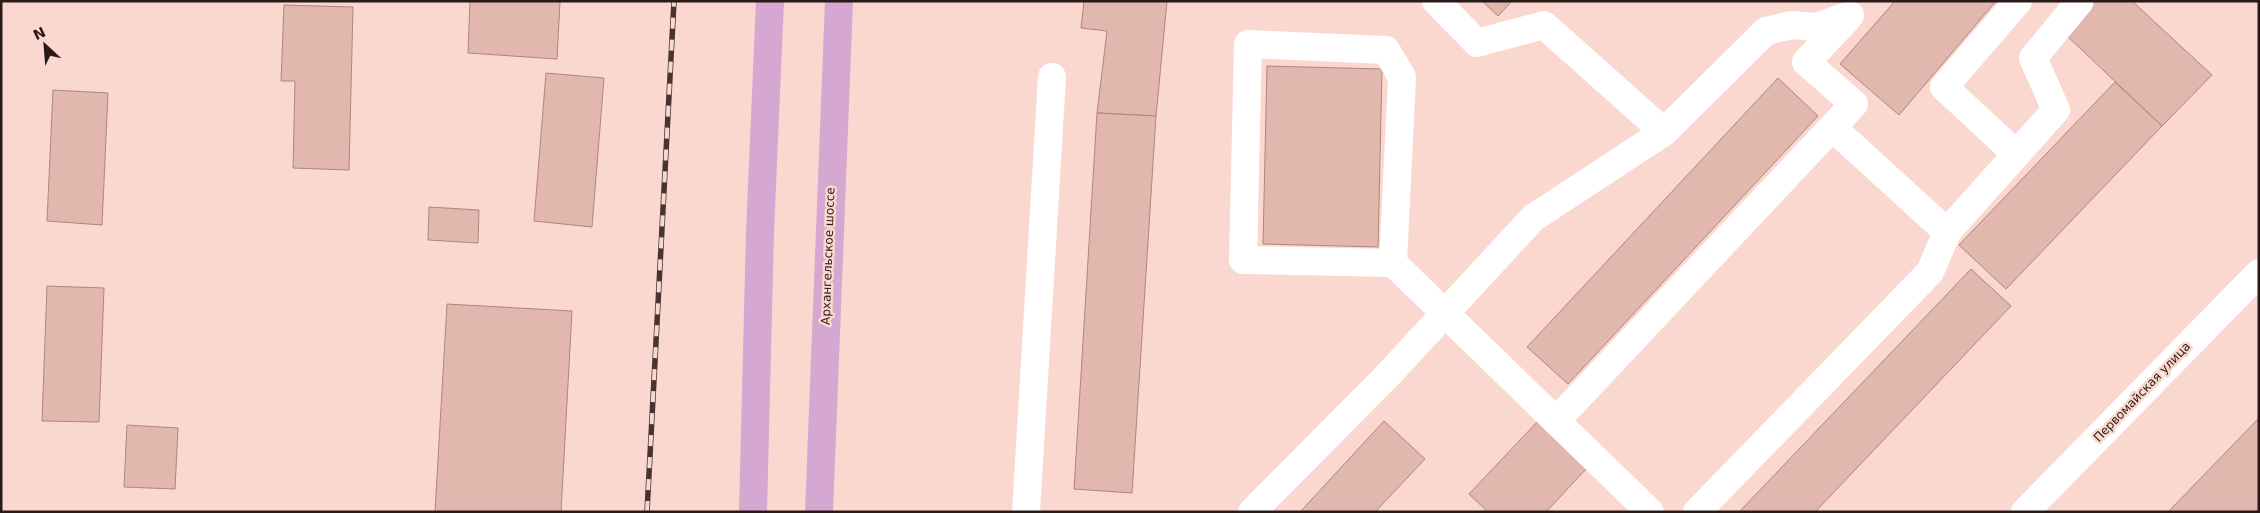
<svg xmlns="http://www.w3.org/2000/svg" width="2260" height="513" viewBox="0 0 2260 513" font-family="'DejaVu Sans',sans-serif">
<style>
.building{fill:#e2b7ae;stroke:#af867d}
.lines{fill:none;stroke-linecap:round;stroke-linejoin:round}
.minor{stroke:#fff;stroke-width:28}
.major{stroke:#d6a7d0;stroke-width:28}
.rail-casing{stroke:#473430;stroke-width:5.5}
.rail{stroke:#fad7cf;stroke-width:4;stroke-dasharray:11;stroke-linecap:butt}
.labels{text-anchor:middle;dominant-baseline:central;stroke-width:5;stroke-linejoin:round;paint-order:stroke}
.street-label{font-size:12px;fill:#2a1a17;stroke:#fad7cf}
</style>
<rect width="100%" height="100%" fill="#fad7cf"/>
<!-- building -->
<g class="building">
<polygon points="470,1 560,1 557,59 468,53"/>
<polygon points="1084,1 1167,1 1156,116 1097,113 1107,31 1081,28"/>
<polygon points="1482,1 1512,1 1498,16"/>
<polygon points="1895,1 1996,1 1899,115 1840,64"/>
<polygon points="2096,1 2132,1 2212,75 2162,126 2065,34"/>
<polygon points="284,5 353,7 349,170 293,168 295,81 281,81"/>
<polygon points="1267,66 1382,69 1378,247 1263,244"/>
<polygon points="546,73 604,78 592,227 534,221"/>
<polygon points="1778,78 1818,116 1568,384 1527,347"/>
<polygon points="2115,82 2162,126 2006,289 1959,245"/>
<polygon points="53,90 108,93 102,225 47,221"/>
<polygon points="1097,113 1156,116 1132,493 1074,489"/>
<polygon points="429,207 479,210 478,243 428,240"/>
<polygon points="1971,269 2011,306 1815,512 1739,512"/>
<polygon points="47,286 104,288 99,422 42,421"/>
<polygon points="447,304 572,311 561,512 435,512"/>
<polygon points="2259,418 2259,508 2256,512 2168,512"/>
<polygon points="1384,421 1425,459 1375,512 1300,512"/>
<polygon points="1538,421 1587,468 1546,512 1488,512 1469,494"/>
<polygon points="127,425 178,428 175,489 124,487"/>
</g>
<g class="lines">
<!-- minor -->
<g class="minor">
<polyline points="1436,1 1477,43 1544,25 1664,132"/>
<polyline points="1833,128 1947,232 2056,110 2033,58 2080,1"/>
<polyline points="2016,154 1944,87 2018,1"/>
<polyline points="1393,263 1402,77 1386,50 1248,44 1243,260 1393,263 1650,512"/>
<polyline points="1556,421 1854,104 1806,62 1847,19"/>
<polyline points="1026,512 1052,77"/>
<polyline points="1252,512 1388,375 1533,218 1664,132 1766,31 1792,25 1817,27 1850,15"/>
<polyline points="1697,512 1930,272 1947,232"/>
<polyline points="2025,512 2259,273"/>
</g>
<!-- major -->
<g class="major">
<polyline points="753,512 760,232 770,1"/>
<polyline points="819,512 839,1"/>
</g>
<defs>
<polyline id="rail" points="647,512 674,1"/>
</defs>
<!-- rail casing -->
<use href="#rail" class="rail-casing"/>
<!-- rail -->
<use href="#rail" class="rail"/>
</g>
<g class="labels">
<!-- street labels -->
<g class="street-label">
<text transform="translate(828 256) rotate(-88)">Архангельское шоссе</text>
<text transform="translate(2142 392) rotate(-46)">Первомайская улица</text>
</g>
</g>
<!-- border -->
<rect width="2260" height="513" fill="none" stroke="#2a1a17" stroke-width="5"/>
<!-- north arrow -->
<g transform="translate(45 45) rotate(334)" stroke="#fad7cf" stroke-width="4" paint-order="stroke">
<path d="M0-4L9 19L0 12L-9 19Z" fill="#2a1a17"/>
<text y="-8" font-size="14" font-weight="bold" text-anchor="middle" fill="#2a1a17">N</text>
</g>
</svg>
